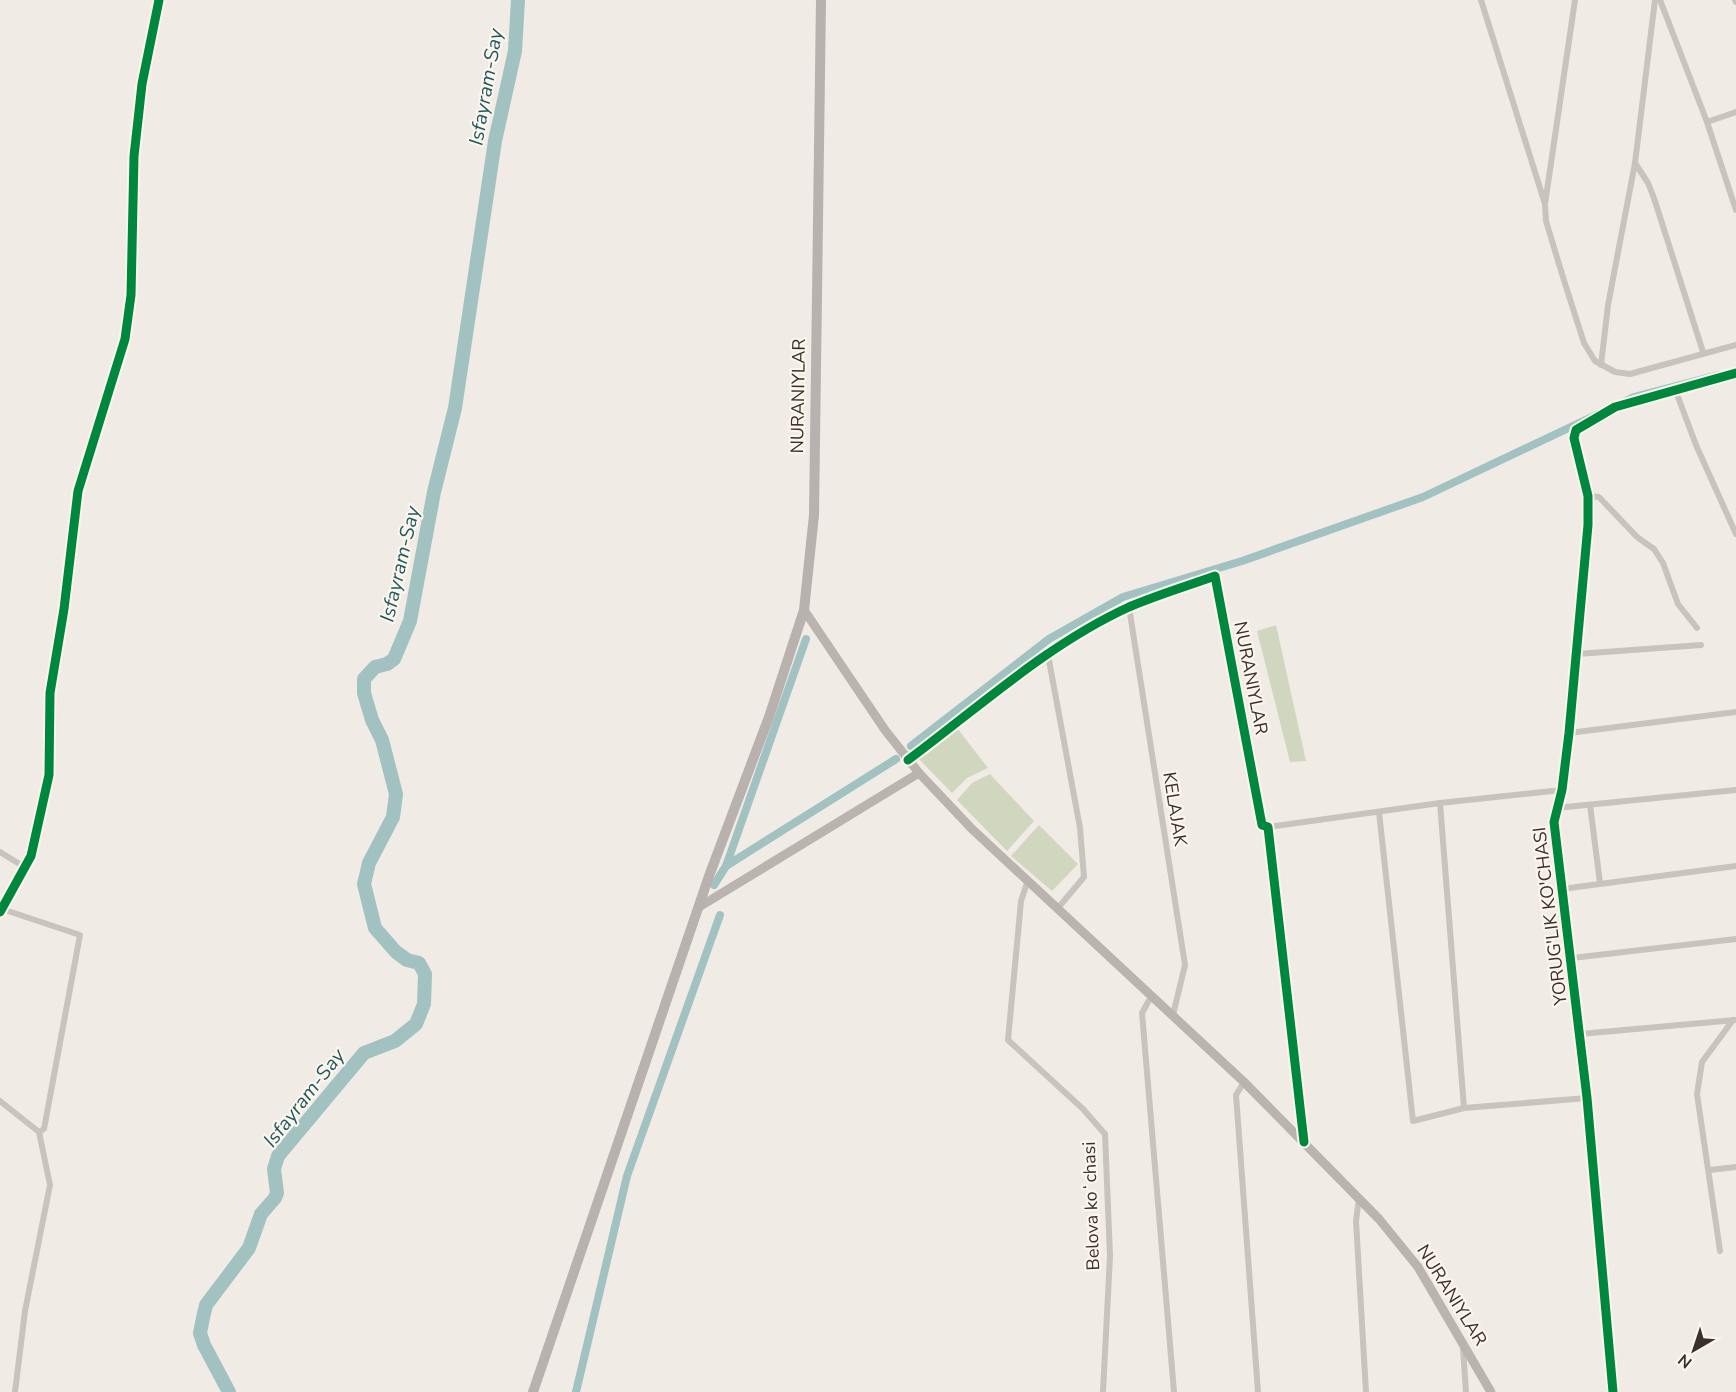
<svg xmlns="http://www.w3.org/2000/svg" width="1736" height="1392" viewBox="0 0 1736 1392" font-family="'Nunito Sans',sans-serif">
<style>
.green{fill:#d1d6bf}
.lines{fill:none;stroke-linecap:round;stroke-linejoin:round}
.canal{stroke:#a1c2c1;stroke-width:8}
.river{stroke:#a1c2c1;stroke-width:14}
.minor{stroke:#c9c3be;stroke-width:6}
.secondary{stroke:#bab3ae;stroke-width:9}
.primary{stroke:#b8b1ad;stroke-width:10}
.cycleway-casing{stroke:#fbf5ee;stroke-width:13}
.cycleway{stroke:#00873e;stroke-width:9}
.labels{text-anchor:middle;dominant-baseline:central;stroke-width:4.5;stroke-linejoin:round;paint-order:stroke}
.street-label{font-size:18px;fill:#3b302b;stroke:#fbf5ee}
.water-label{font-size:20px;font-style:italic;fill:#1f5a5e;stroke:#fbf5ee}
</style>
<rect width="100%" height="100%" fill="#f0ebe5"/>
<!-- green -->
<g class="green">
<polygon points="1276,625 1306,761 1290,762 1257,631"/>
<polygon points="957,728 988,768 967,778 952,793 919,759"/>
<polygon points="990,774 1034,821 1007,851 957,800 972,783"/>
<polygon points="1039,825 1078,864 1052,891 1011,856"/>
</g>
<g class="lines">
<!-- canal -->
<g class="canal">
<polyline points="911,746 1049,639 1123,597 1242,561 1423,497 1634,397 1718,375"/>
<polyline points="726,866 896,759"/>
<polyline points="714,885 726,866 806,639"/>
<polyline points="576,1392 627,1176 720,915"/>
</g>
<!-- river -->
<polyline class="river" points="229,1392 204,1345 200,1333 203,1318 206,1305 249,1248 261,1214 275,1198 277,1193 274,1169 278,1156 364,1053 395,1041 416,1024 424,1004 425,974 419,963 407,960 396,952 375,928 364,884 369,863 393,817 396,794 382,740 372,720 364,693 364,679 375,667 387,664 394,659 410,621 434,492 455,408 495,141 515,51 518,0"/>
<!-- minor -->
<g class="minor">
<polyline points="1481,0 1545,204 1546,221 1562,274 1584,343 1595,361 1615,372 1630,374 1736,345"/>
<polyline points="1660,0 1707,122 1736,210"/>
<polyline points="1735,0 1736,2"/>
<polyline points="1707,122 1736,112"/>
<polyline points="1635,163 1648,183 1654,198 1703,352"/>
<polyline points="1545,204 1575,0"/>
<polyline points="1601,365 1608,305 1635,163 1655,0"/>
<polyline points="1675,389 1696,445 1736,534"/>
<polyline points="1588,496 1599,497 1637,537 1654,549 1663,563 1678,604 1697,628"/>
<polyline points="1129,607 1185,965 1173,1015"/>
<polyline points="1577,654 1701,645"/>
<polyline points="1048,655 1080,828 1084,877 1058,908"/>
<polyline points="1569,733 1736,712"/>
<path d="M908,760C978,708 1048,644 1129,607C1157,595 1187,586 1215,576L1262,825L1268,827L1304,1142"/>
<polyline points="1440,803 1464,1108"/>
<polyline points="1590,805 1600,883"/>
<polyline points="1556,808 1736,790"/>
<polyline points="1379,812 1413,1121 1464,1108 1587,1098"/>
<polyline points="1268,827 1440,803 1562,790"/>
<polyline points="0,852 26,868"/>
<polyline points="1028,880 1021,901 1008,1040 1083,1109 1105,1134 1110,1256 1103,1392"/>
<polyline points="1562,889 1736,866"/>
<polyline points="2,909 80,935 44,1129 39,1132"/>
<polyline points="0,912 31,856 49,775 50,693 64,609 78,491 125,339 131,295 134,156 142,84 159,0"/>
<polyline points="1572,958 1736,939"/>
<polyline points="1152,995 1142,1013 1174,1392"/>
<polyline points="1580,1034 1735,1020"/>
<polyline points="1244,1082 1236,1095 1258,1392"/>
<polyline points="0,1101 39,1132 50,1185 25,1311 15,1392"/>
<polyline points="1710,1170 1736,1167"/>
<polyline points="1359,1198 1356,1221 1366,1392"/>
<polyline points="1720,1251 1697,1094 1702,1062 1733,1020"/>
<polyline points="1463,1348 1466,1392"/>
<polyline points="1613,1392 1587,1098 1554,822 1562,790 1569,733 1588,525 1588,496 1574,438 1576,430 1615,407 1736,373"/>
</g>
<!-- secondary -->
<g class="secondary">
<polyline points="804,610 885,730 919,773 972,829 1244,1082 1379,1219 1418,1267 1491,1392"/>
<polyline points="699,907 919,773"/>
</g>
<!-- primary -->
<polyline class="primary" points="533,1392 709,876 769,717 804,610 814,515 821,0"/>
<defs>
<g id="cycleway">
<path d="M908,760C978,708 1048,644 1129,607C1157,595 1187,586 1215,576L1262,825L1268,827L1304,1142"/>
<polyline points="0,912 31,856 49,775 50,693 64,609 78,491 125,339 131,295 134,156 142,84 159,0"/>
<polyline points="1613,1392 1587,1098 1554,822 1562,790 1569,733 1588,525 1588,496 1574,438 1576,430 1615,407 1736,373"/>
</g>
</defs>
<!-- cycleway casing -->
<use href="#cycleway" class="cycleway-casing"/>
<!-- cycleway -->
<use href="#cycleway" class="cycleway"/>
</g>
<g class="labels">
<!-- street labels -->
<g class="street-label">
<text transform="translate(798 396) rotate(-89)">NURANIYLAR</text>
<text transform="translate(1251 678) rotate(79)">NURANIYLAR</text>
<text transform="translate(1175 809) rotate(81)">KELAJAK</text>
<text transform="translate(1550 916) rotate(-97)">YORUG'LIK KO'CHASI</text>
<text transform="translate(1091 1206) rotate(-92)">Belova koʻchasi</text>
<text transform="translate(1452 1295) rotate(58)">NURANIYLAR</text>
</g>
<!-- water labels -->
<g class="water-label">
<text transform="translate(486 87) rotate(-80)">Isfayram-Say</text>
<text transform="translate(400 564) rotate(-77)">Isfayram-Say</text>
<text transform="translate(304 1098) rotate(-52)">Isfayram-Say</text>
</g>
</g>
<!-- north arrow -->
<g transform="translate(1694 1350) rotate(219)" stroke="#fbf5ee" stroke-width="4.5" paint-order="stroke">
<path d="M0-4.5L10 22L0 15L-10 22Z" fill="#3b302b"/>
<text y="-9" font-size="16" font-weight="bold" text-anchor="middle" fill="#3b302b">N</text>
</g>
</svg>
